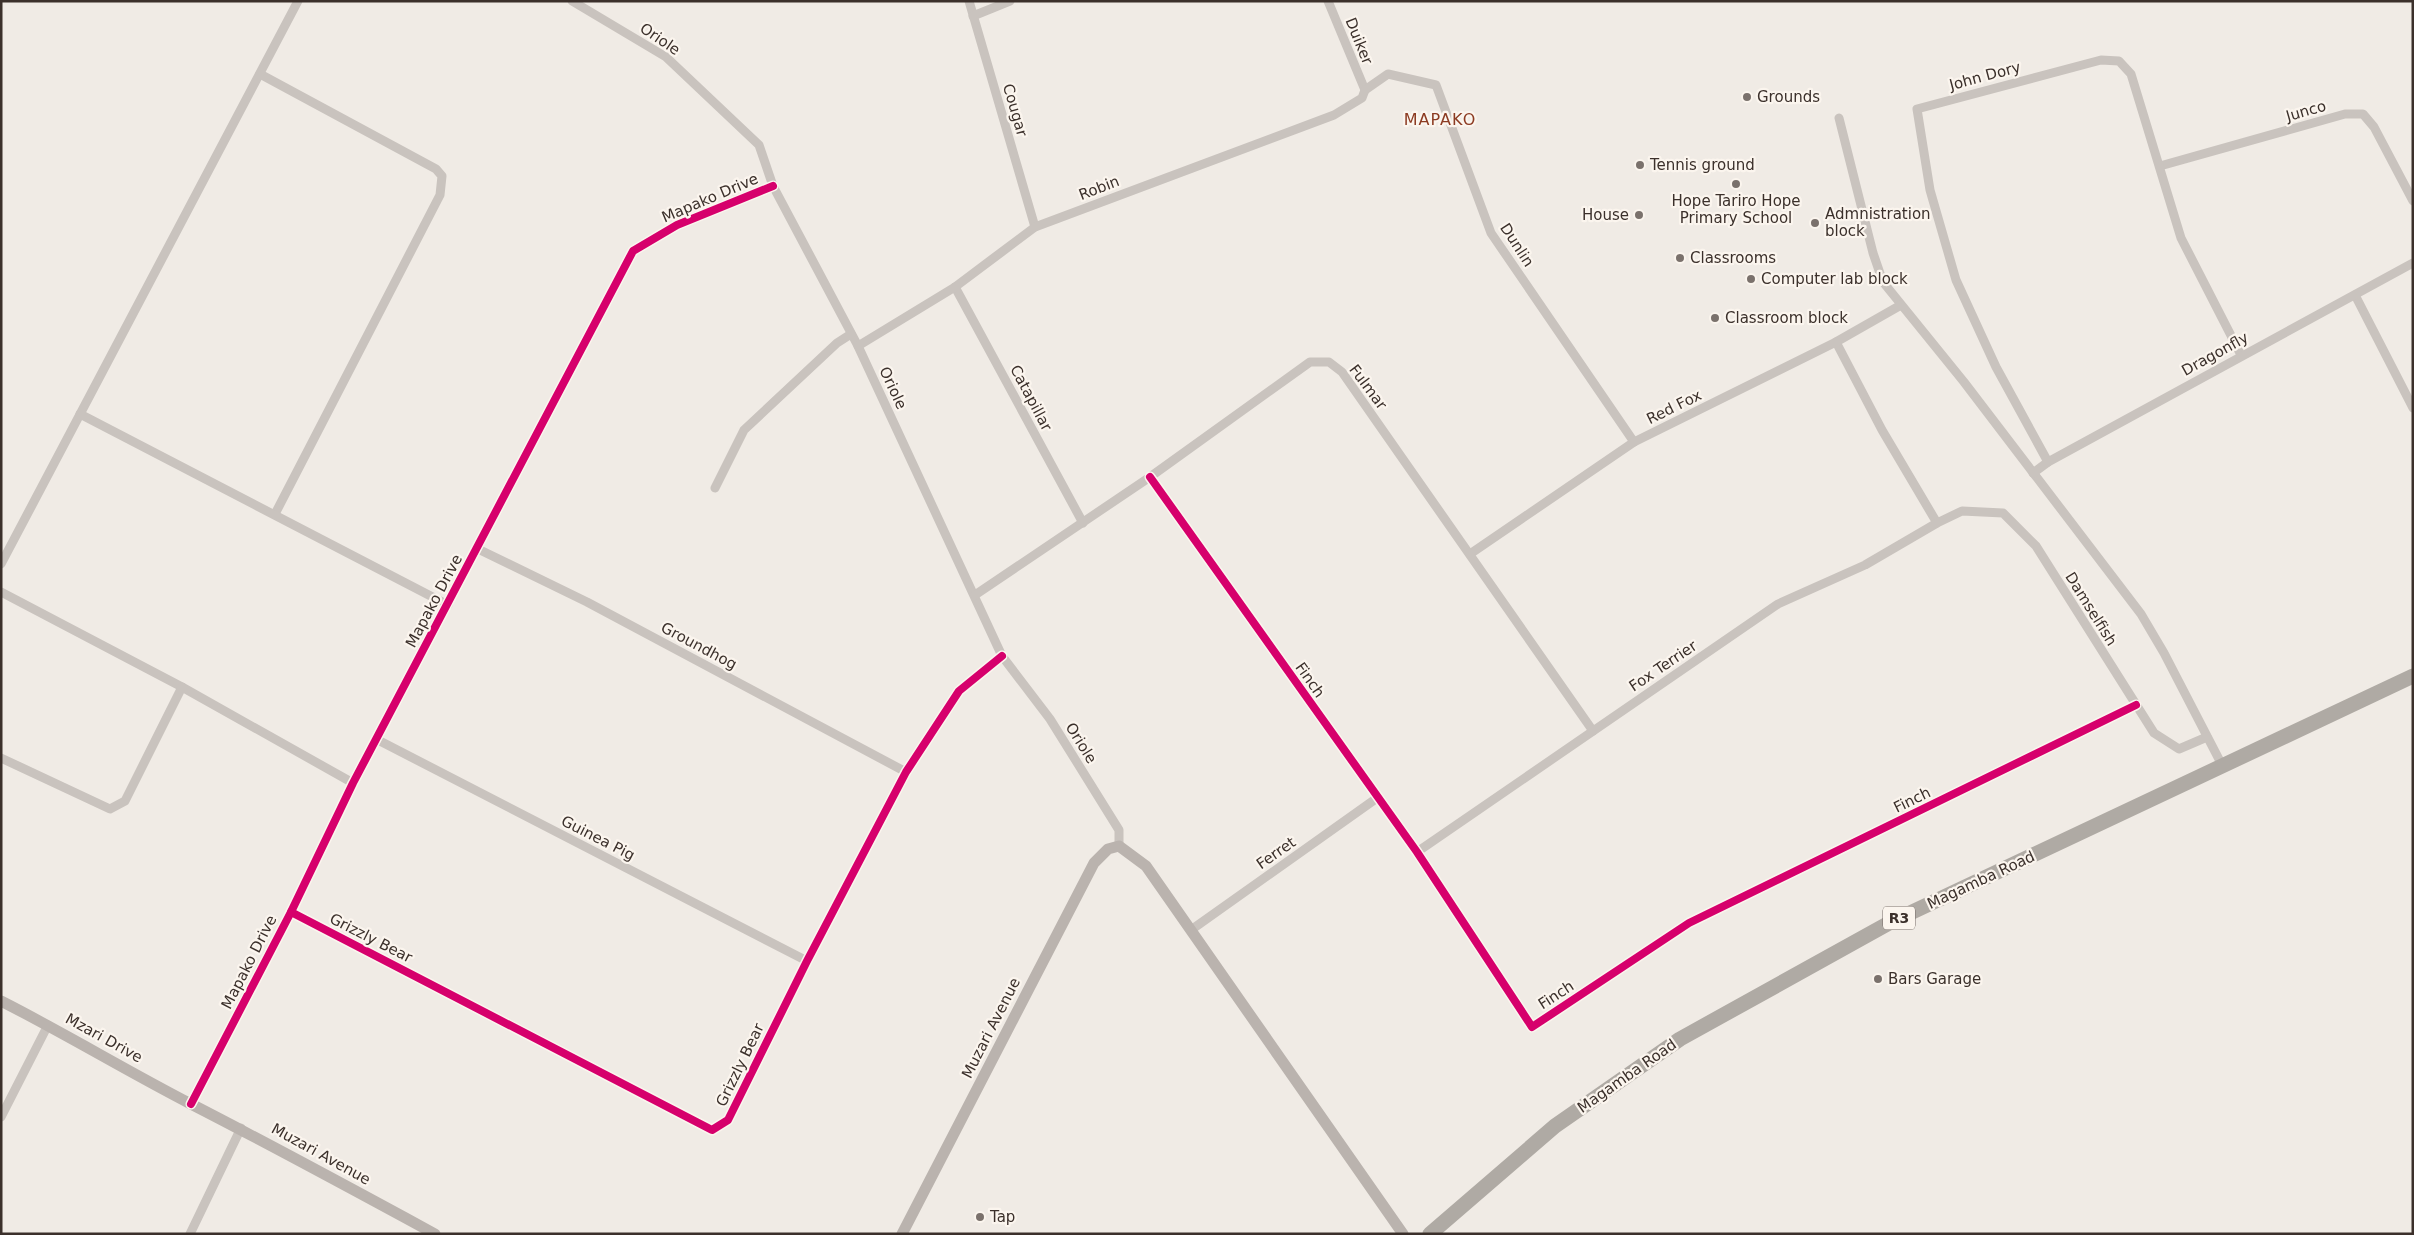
<svg xmlns="http://www.w3.org/2000/svg" width="2414" height="1235" viewBox="0 0 2414 1235" font-family="'DejaVu Sans',sans-serif">
<style>
.lines{fill:none;stroke-linecap:round;stroke-linejoin:round}
.street{stroke:#c9c3be;stroke-width:9}
.secondary{stroke:#bab3ae;stroke-width:11}
.highway{stroke:#afaaa4;stroke-width:15}
.cycleway-casing{stroke:#fbf5ee;stroke-width:11}
.cycleway{stroke:#d6006c;stroke-width:8}
.poi-dot{fill:#7a716c;stroke:#fbf5ee;stroke-width:2}
.labels{text-anchor:middle;dominant-baseline:central;stroke-width:4.5;stroke-linejoin:round;paint-order:stroke}
.shield{fill:#fbf5ee;stroke:#756b66;stroke-width:1}
.shield-label{font-size:14px;font-weight:bold;fill:#3b302b}
.street-label{font-size:15px;fill:#3b302b;stroke:#fbf5ee}
.poi-label{font-size:15px;fill:#3b302b;stroke:#fbf5ee;text-anchor:start}
.neighbourhood-label{font-size:16px;letter-spacing:1px;fill:#8c3b22;stroke:#fbf5ee}
</style>
<rect width="100%" height="100%" fill="#f0ebe5"/>
<g class="lines">
<!-- street -->
<g class="street">
<polyline points="572,1 666,57 759,145 773,186 858,346 1002,656 1050,719 1119,830 1119,846"/>
<polyline points="969,1 1035,227"/>
<polyline points="1328,1 1365,90"/>
<polyline points="973,16 1010,1"/>
<polyline points="260,74 436,169 442,176 440,195 275,514"/>
<polyline points="1365,90 1388,74 1436,85 1491,233 1634,442"/>
<polyline points="1839,118 1873,253 1883,282 1964,382 2141,614 2164,653 2223,767"/>
<polyline points="2160,166 2345,114 2363,114 2374,127 2413,201"/>
<polyline points="955,287 1083,523"/>
<polyline points="2355,295 2413,408"/>
<polyline points="1836,342 1882,430 1937,523"/>
<polyline points="858,346 955,287 1035,227 1334,115 1362,98 1365,90"/>
<polyline points="80,414 448,605"/>
<polyline points="2048,462 1996,367 1956,280 1930,190 1917,109 2101,60 2119,61 2131,74 2181,238 2241,355"/>
<polyline points="2033,473 2048,462 2413,263"/>
<polyline points="1150,477 1417,852 1532,1027 1689,923 2136,705"/>
<polyline points="715,488 744,430 837,343 851,334"/>
<polyline points="478,549 587,602 906,772"/>
<polyline points="1470,554 1634,442 1836,342 1901,305"/>
<polyline points="1,564 298,1"/>
<polyline points="1,592 182,687 353,783"/>
<polyline points="975,595 1150,477 1310,362 1329,362 1342,372 1593,731"/>
<polyline points="376,739 807,961"/>
<polyline points="1,758 110,809 125,801 182,687"/>
<polyline points="1417,852 1778,604 1865,565 1937,523 1962,511 2003,513 2036,546 2154,733 2179,749 2207,737"/>
<polyline points="291,912 712,1130 728,1120 807,961 906,772 959,691 1002,656"/>
<polyline points="1191,930 1377,798"/>
<polyline points="191,1104 291,912 353,783 633,251 677,225 773,186"/>
<polyline points="1,1117 48,1025"/>
<polyline points="190,1234 241,1128"/>
</g>
<!-- secondary -->
<g class="secondary">
<path d="M1,1001C66,1034 127,1071 191,1104C273,1146 354,1190 435,1234"/>
<polyline points="902,1234 1094,863 1108,849 1119,846 1146,866 1403,1234"/>
</g>
<!-- highway -->
<polyline class="highway" points="1430,1234 1555,1126 1680,1039 1891,922 2413,676"/>
<defs>
<g id="cycleway">
<polyline points="1150,477 1417,852 1532,1027 1689,923 2136,705"/>
<polyline points="291,912 712,1130 728,1120 807,961 906,772 959,691 1002,656"/>
<polyline points="191,1104 291,912 353,783 633,251 677,225 773,186"/>
</g>
</defs>
<!-- cycleway casing -->
<use href="#cycleway" class="cycleway-casing"/>
<!-- cycleway -->
<use href="#cycleway" class="cycleway"/>
</g>
<!-- markers -->
<g class="poi-dot">
<circle cx="1747" cy="97" r="5"/>
<circle cx="1640" cy="165" r="5"/>
<circle cx="1736" cy="184" r="5"/>
<circle cx="1639" cy="215" r="5"/>
<circle cx="1815" cy="223" r="5"/>
<circle cx="1680" cy="258" r="5"/>
<circle cx="1751" cy="279" r="5"/>
<circle cx="1715" cy="318" r="5"/>
<circle cx="1878" cy="979" r="5"/>
<circle cx="980" cy="1217" r="5"/>
</g>
<g class="labels">
<!-- shield labels -->
<rect class="shield" x="1883" y="906.5" width="32" height="23" rx="4"/>
<g class="shield-label">
<text x="1899" y="918">R3</text>
</g>
<!-- street labels -->
<g class="street-label">
<text transform="translate(660 39) rotate(34)">Oriole</text>
<text transform="translate(1359 41) rotate(68)">Duiker</text>
<text transform="translate(1985 76) rotate(-15)">John Dory</text>
<text transform="translate(1015 110) rotate(74)">Cougar</text>
<text transform="translate(2306 111) rotate(-16)">Junco</text>
<text transform="translate(1099 188) rotate(-21)">Robin</text>
<text transform="translate(710 198) rotate(-23)">Mapako Drive</text>
<text transform="translate(1517 245) rotate(57)">Dunlin</text>
<text transform="translate(2215 354) rotate(-29)">Dragonfly</text>
<text transform="translate(1368 387) rotate(53)">Fulmar</text>
<text transform="translate(893 388) rotate(65)">Oriole</text>
<text transform="translate(1031 398) rotate(62)">Catapillar</text>
<text transform="translate(1674 407) rotate(-26)">Red Fox</text>
<text transform="translate(434 601) rotate(-62)">Mapako Drive</text>
<text transform="translate(2091 609) rotate(58)">Damselfish</text>
<text transform="translate(699 646) rotate(28)">Groundhog</text>
<text transform="translate(1663 666) rotate(-34)">Fox Terrier</text>
<text transform="translate(1310 680) rotate(55)">Finch</text>
<text transform="translate(1081 743) rotate(58)">Oriole</text>
<text transform="translate(1912 800) rotate(-26)">Finch</text>
<text transform="translate(598 838) rotate(27)">Guinea Pig</text>
<text transform="translate(1276 853) rotate(-35)">Ferret</text>
<text transform="translate(1981 880) rotate(-25)">Magamba Road</text>
<text transform="translate(371 938) rotate(27)">Grizzly Bear</text>
<text transform="translate(249 962) rotate(-63)">Mapako Drive</text>
<text transform="translate(1556 995) rotate(-33)">Finch</text>
<text transform="translate(991 1028) rotate(-63)">Muzari Avenue</text>
<text transform="translate(104 1038) rotate(29)">Mzari Drive</text>
<text transform="translate(740 1065) rotate(-64)">Grizzly Bear</text>
<text transform="translate(1627 1076) rotate(-35)">Magamba Road</text>
<text transform="translate(321 1154) rotate(29)">Muzari Avenue</text>
</g>
<!-- poi labels -->
<g class="poi-label">
<text x="1757" y="97">Grounds</text>
<text x="1650" y="165">Tennis ground</text>
<text x="1736" y="201" text-anchor="middle">Hope Tariro Hope<tspan x="1736" dy="17">Primary School</tspan></text>
<text x="1825" y="214">Admnistration<tspan x="1825" dy="17">block</tspan></text>
<text x="1629" y="215" text-anchor="end">House</text>
<text x="1690" y="258">Classrooms</text>
<text x="1761" y="279">Computer lab block</text>
<text x="1725" y="318">Classroom block</text>
<text x="1888" y="979">Bars Garage</text>
<text x="990" y="1217">Tap</text>
</g>
<!-- neighbourhood labels -->
<g class="neighbourhood-label">
<text x="1440" y="119">MAPAKO</text>
</g>
</g>
<!-- border -->
<rect width="2414" height="1235" fill="none" stroke="#3b302b" stroke-width="5"/>
</svg>
